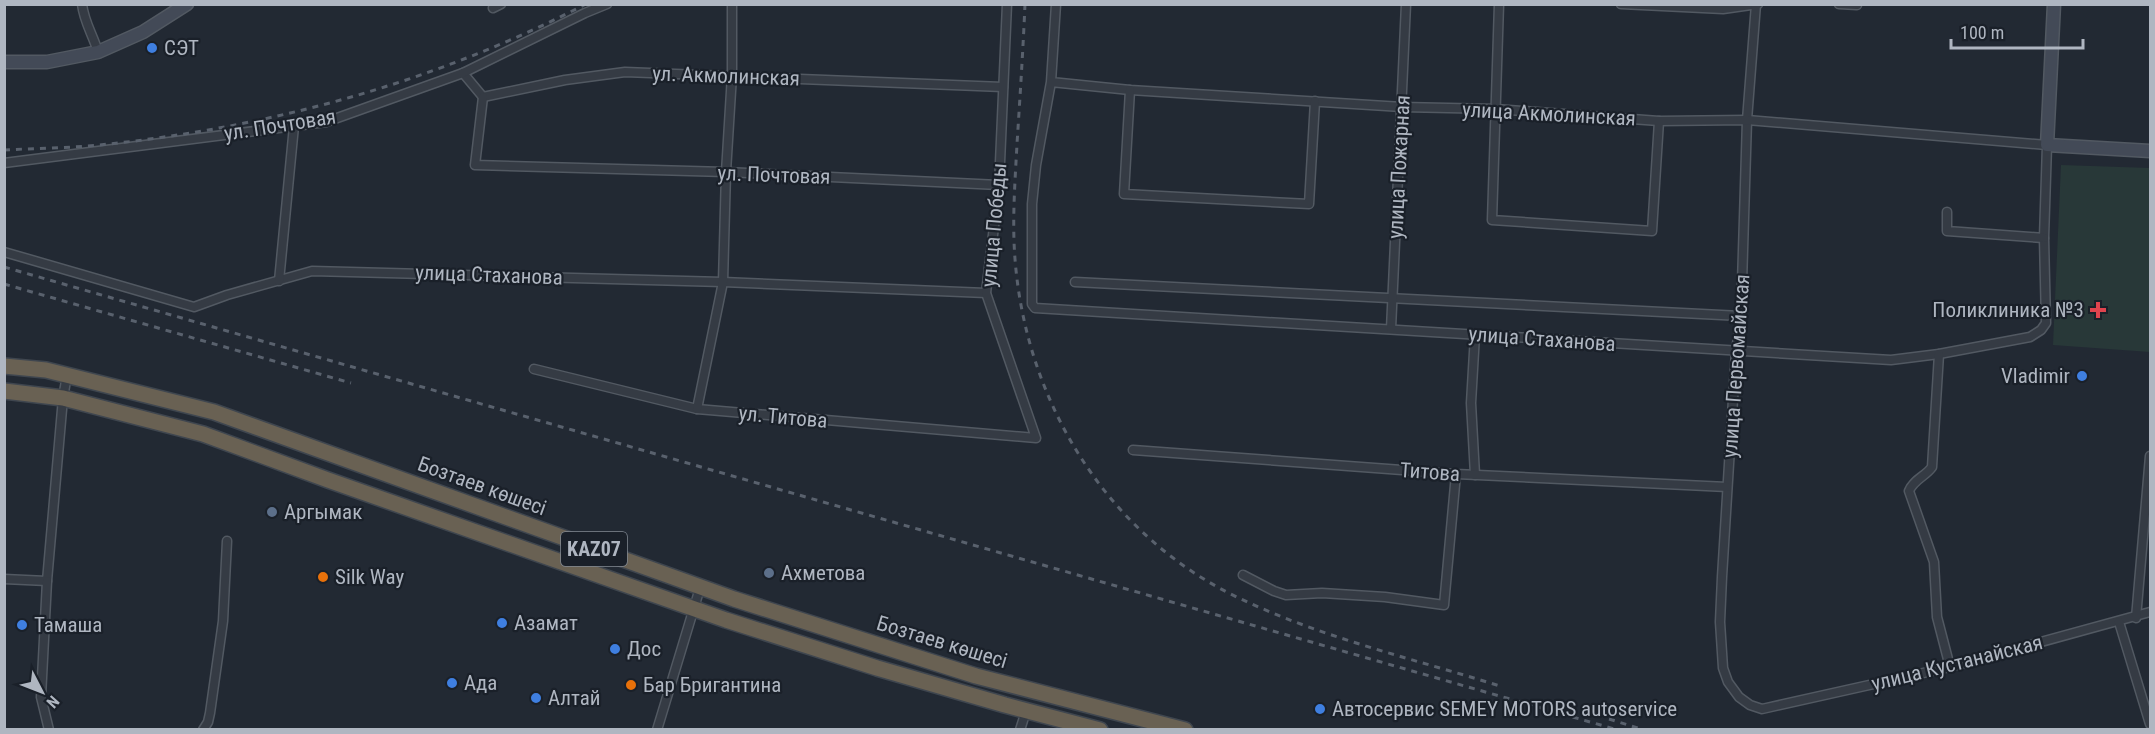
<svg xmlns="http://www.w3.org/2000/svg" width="2155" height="734" viewBox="0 0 2155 734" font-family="'Roboto Condensed',sans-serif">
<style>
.green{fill:#283838}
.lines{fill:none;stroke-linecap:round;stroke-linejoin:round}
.street-casing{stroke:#525962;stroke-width:11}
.secondary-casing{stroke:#525962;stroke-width:15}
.highway-casing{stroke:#3f464f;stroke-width:18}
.street{stroke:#353b44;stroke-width:8}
.secondary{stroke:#434a57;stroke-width:12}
.highway{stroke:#696153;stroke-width:15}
.rail{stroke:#59616d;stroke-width:3;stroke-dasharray:6 6;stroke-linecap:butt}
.shop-dot{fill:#3f7fe0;stroke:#1a2029;stroke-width:2}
.health-dot{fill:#e0444e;stroke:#1a2029;stroke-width:2}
.service-dot{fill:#5c6f8a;stroke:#1a2029;stroke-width:2}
.food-dot{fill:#e8710a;stroke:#1a2029;stroke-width:2}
.labels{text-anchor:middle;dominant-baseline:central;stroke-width:4.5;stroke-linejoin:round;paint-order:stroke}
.shield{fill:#1a2029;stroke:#828993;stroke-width:1.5}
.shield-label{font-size:20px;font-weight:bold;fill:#afb6c1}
.poi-label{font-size:21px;fill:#afb6c1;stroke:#1a2029;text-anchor:start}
.street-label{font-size:21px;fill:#afb6c1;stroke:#1a2029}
</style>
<rect width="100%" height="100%" fill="#222933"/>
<!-- green -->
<polygon class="green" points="2061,165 2150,168 2150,352 2053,345"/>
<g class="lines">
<defs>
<g id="street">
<path d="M82,4C84,22 93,35 98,52"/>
<polyline points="1499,4 1492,220 1652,231 1659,121"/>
<polyline points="1621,4 1723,9 1758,4"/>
<polyline points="1756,4 1747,120 1741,316 1736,351 1722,577 1720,622 1723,668 1728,682 1739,697 1750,705 1762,709 1950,667 2150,612"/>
<polyline points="1839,4 1857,5"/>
<polyline points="493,8 501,4"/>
<polyline points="463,73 483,97 565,80 625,72 1003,87"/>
<polyline points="1051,82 1130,90 1402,107 1495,109 1659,121 1747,120 2047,145 2044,238 2046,323 2041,330 2030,337 1939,354 1891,360 1035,308 1032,304 1032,204 1036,165 1051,82 1056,4"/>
<polyline points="1130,90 1124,194 1309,204 1315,101"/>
<polyline points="483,97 475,165 726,172 999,185"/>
<polyline points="4,163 326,122 463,73 585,13 607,4"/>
<polyline points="1947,212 1947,231 2044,238"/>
<polyline points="4,252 194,307 227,295 312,271 723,282 986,293"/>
<polyline points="279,281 294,126"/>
<polyline points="1075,282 1741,316"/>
<polyline points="1391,329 1406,4"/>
<polyline points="1475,335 1471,403 1475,475"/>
<path d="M1939,354L1932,467C1926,476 1913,480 1909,491L1934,562L1937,617L1950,667"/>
<polyline points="534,369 697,409 1036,438 986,293 999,185 1007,4"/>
<polyline points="697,409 723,282 726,172 732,75 732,4"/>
<polyline points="1133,450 1456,474 1727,487"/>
<polyline points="1243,575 1274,591 1286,595 1322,593 1385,597 1444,605 1456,474"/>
<polyline points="4,579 47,581 63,398 67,375"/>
<polyline points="47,581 41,697 49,730"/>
<polyline points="2136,618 2150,456"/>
<polyline points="2119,622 2150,724"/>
<polyline points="203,730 208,722 210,713 223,621 227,541"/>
<polyline points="657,730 700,588"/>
<polyline points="1020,730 1026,711"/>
</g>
<g id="secondary">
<polyline points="2054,4 2047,145 2150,151"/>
<polyline points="4,62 47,62 98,52 143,32 187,4"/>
</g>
<g id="highway">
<polyline points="4,366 46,370 214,412 734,599 976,676 1185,730"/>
<polyline points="4,391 63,398 203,434 328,480 726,620 877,668 1005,705 1100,730"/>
</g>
</defs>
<!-- street casing -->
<use href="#street" class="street-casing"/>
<!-- secondary casing -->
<use href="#secondary" class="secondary-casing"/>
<!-- highway casing -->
<use href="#highway" class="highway-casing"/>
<!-- street -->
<use href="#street" class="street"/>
<!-- secondary -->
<use href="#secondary" class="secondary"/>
<!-- highway -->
<use href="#highway" class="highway"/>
<!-- rail -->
<g class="rail">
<path d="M1025,4C1023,51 1020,97 1017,144C1015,182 1012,221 1015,259C1026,403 1108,537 1241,599C1323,638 1414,659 1500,686"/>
<path d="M4,150C39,148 75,148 109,144C276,126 437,81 586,4"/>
<polyline points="4,267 1618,730"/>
<polyline points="4,284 351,383"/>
<polyline points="1609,719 1644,730"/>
</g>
</g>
<!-- markers -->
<g class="shop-dot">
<circle cx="152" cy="48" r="6"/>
<circle cx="2082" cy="376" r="6"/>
<circle cx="502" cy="623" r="6"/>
<circle cx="22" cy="625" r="6"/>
<circle cx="615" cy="649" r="6"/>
<circle cx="452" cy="683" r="6"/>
<circle cx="536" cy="698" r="6"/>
<circle cx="1320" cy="709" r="6"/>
</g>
<path class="health-dot" d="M2095 301h6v6h6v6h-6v6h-6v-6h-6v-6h6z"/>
<g class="service-dot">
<circle cx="272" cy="512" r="6"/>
<circle cx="769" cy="573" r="6"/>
</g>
<g class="food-dot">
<circle cx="323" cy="577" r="6"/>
<circle cx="631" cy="685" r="6"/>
</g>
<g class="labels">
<!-- shield labels -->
<rect class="shield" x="561" y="532" width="66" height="34" rx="4.5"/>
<g class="shield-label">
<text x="594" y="549">KAZ07</text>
</g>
<!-- poi labels -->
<g class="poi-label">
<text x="164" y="48">СЭТ</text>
<text x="2084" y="310" text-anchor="end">Поликлиника №3</text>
<text x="2070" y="376" text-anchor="end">Vladimir</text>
<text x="284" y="512">Аргымак</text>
<text x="781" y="573">Ахметова</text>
<text x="335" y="577">Silk Way</text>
<text x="514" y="623">Азамат</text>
<text x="34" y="625">Тамаша</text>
<text x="627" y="649">Дос</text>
<text x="464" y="683">Ада</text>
<text x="643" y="685">Бар Бригантина</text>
<text x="548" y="698">Алтай</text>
<text x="1332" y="709">Автосервис SEMEY MOTORS autoservice</text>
</g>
<!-- street labels -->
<g class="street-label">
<text transform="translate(726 76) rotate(2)">ул. Акмолинская</text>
<text transform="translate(1549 114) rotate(3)">улица Акмолинская</text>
<text transform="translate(280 125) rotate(-9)">ул. Почтовая</text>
<text transform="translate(1399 167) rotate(-87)">улица Пожарная</text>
<text transform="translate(774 175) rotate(2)">ул. Почтовая</text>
<text transform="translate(994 225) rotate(-85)">улица Победы</text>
<text transform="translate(489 275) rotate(2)">улица Стаханова</text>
<text transform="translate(1542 339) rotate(4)">улица Стаханова</text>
<text transform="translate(1736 366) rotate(-86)">улица Первомайская</text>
<text transform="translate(783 417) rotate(5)">ул. Титова</text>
<text transform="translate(1430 472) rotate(4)">Титова</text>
<text transform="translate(482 486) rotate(20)">Бозтаев көшесі</text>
<text transform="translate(942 642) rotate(17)">Бозтаев көшесі</text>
<text transform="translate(1957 663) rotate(-14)">улица Кустанайская</text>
</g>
</g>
<!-- border -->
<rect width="2155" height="734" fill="none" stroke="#afb6c1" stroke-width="12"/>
<!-- north arrow -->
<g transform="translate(42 692) rotate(132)" stroke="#1a2029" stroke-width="4.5" paint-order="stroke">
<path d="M0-4.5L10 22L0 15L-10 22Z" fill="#afb6c1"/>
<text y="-9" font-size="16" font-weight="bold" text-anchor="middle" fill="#afb6c1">N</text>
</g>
<!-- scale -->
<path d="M1951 39v9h132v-9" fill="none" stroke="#afb6c1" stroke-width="3"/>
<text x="1960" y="39" font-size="18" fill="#afb6c1" stroke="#1a2029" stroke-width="4.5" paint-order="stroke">100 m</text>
</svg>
